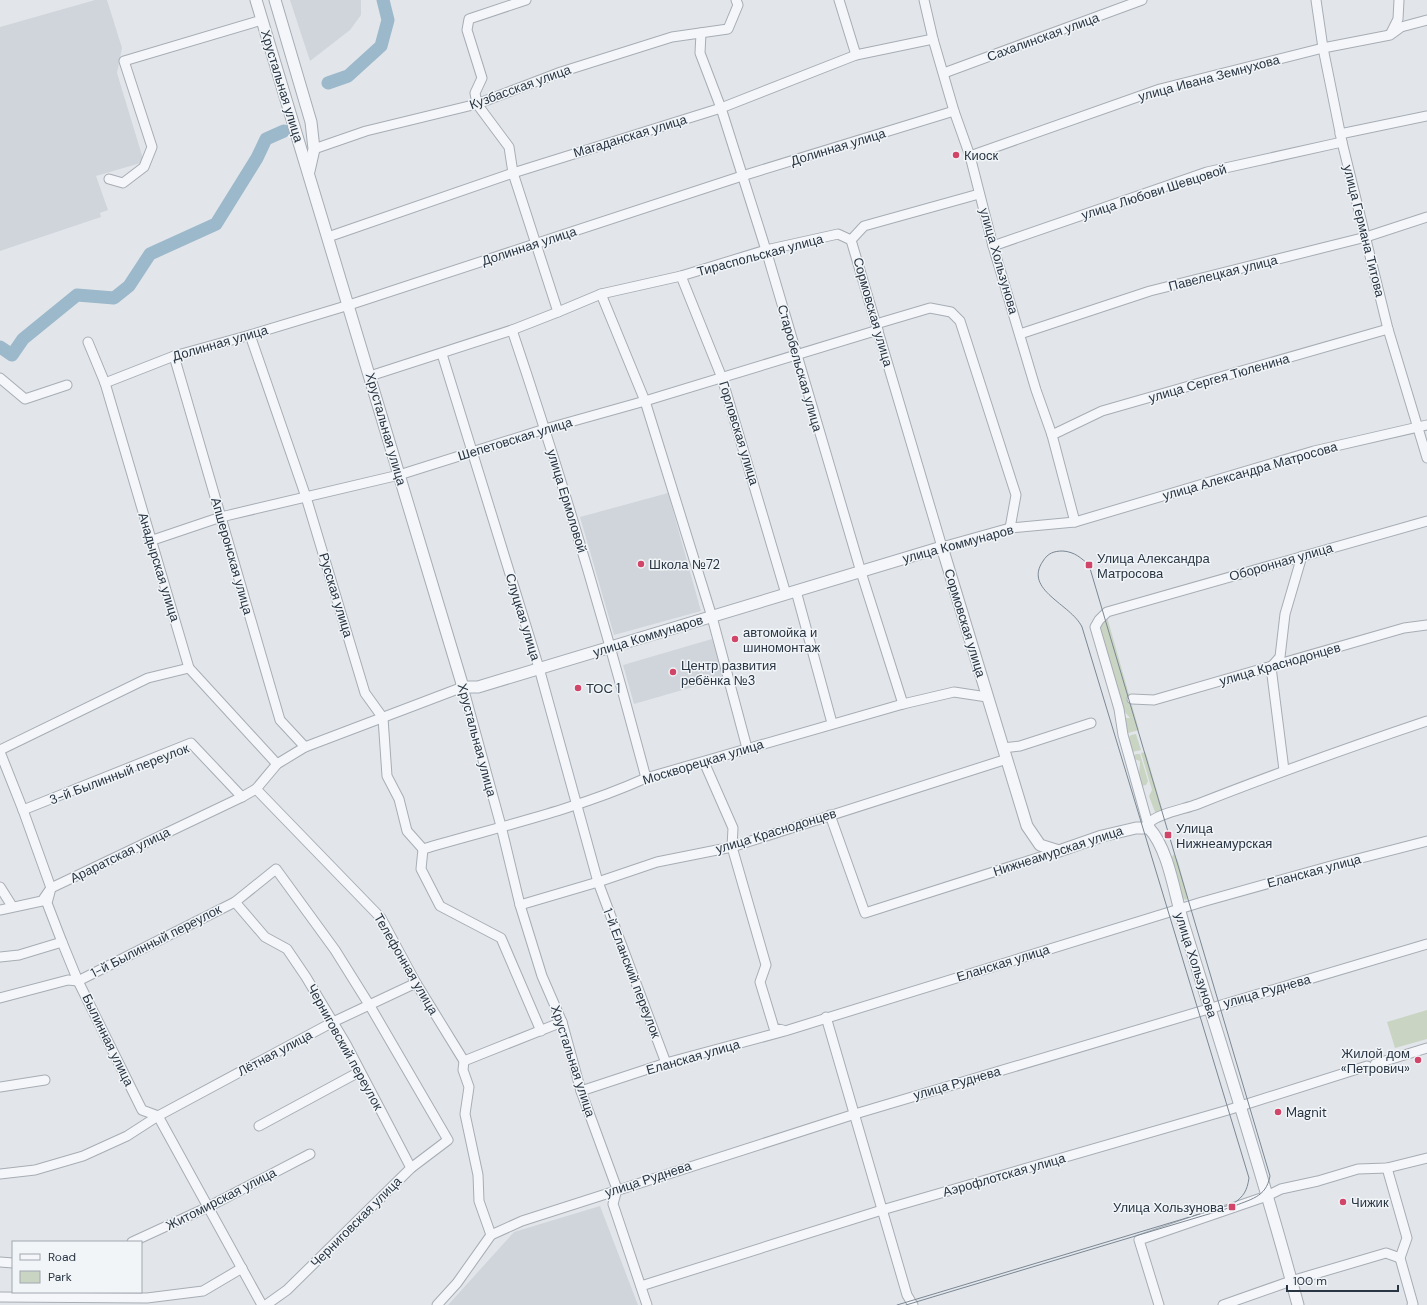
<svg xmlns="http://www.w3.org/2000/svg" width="1427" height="1305" viewBox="0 0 1427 1305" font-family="'DM Sans',sans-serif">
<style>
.built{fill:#d0d5dc}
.green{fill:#c9d4c3}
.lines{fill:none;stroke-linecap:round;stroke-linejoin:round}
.river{stroke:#9cb8cb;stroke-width:13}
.minor-casing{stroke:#a7adb5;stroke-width:11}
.tertiary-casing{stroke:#a7adb5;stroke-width:13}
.minor{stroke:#f5f6f9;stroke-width:9}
.tertiary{stroke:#f5f6f9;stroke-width:11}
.tram{stroke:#7b8794;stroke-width:1}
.poi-dot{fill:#d14568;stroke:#f1f5f8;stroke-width:1.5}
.labels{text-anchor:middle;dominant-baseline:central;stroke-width:3;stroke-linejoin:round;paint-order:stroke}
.street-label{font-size:13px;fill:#293543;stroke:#f1f5f8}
.poi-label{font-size:13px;fill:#293543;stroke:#f1f5f8;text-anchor:start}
</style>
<rect width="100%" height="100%" fill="#e2e6ea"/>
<!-- built -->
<g class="built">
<polygon points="95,0 107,0 122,48 117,73 144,162 96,176 108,210 100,213 101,217 0,251 0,27"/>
<polygon points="290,0 361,0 361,15 350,30 310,61"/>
<polygon points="668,493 701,611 614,635 580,517"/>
<polygon points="712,639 724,678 634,704 623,665"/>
<polygon points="600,1206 638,1305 448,1305 514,1232"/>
</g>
<!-- green -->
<g class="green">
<polygon points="1107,617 1139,730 1128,733 1125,718 1130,718 1124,711 1098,627"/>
<polygon points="1136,734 1141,750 1132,752 1129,737 1131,735"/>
<polygon points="1145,752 1147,757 1163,812 1155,812 1149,796 1152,790 1141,753"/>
<path d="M1136,754H1140L1148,781L1146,785L1142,786C1137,777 1140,771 1140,761L1134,759L1133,756Z"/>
<polygon points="1174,854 1178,861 1188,898 1186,900 1181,898 1171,858"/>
<polygon points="1427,1010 1427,1039 1395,1048 1387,1022"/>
</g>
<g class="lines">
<!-- river -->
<g class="river">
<polyline points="328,83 348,76 381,46 388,20 383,0"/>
<polyline points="0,347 12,355 23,339 77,295 114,298 129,286 150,254 216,224 257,158 266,139 284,131"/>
</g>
<defs>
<g id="minor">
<path d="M526,0L469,19L467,30L482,78L475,93L477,104L509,147L513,173L558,312L512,330C562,478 606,627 646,778"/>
<polyline points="839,0 856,55"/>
<polyline points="924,0 933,39 954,111 970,156 993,246 1036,390 1052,435 1075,522"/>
<polyline points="1316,0 1323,48 1342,142 1388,329 1427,458"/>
<polyline points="701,33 700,53 721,108 766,250 861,572 903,704"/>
<polyline points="1391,33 1398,19 1399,0"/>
<polyline points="944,73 1142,0"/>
<polyline points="1340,134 1427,116"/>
<polyline points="314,149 366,131 477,104 561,72 672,37 728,29 738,5 736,0"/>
<polyline points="970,156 1160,89 1323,48 1390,35 1401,27 1427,20"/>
<polyline points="109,179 123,183 144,167 152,147 124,61 262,20"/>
<polyline points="328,237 513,173 721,108 856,55 933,39"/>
<polyline points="851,240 942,547 1010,528 1075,522 1314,451 1427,425"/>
<polyline points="993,246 1207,172 1342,142"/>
<polyline points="681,276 722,378 786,594"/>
<polyline points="601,294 645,401 712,617 747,748"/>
<polyline points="558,312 601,294 681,276 766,250 838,234 851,240 864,226 979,194"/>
<polyline points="876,324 930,308 951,312 960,321 1016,495 1010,528"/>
<polyline points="1020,334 1150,291 1366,237 1427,217"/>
<polyline points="250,335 306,497 365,693 383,718 387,776 399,799 407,831 423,849"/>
<polyline points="88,342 105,383 189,668 277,764"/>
<polyline points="442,354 539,668 598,882 666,1063"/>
<polyline points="174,356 280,720 305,747"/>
<polyline points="370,376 512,330"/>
<polyline points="0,378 25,399 67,385"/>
<polyline points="105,383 174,356 250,335 349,305 742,176 954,111"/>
<polyline points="1052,435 1102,411 1388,329"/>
<polyline points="150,541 221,517 399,475 545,429 645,401 878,330"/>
<polyline points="796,591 832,723"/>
<polyline points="1132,699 1154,700 1404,628 1427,625"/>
<polyline points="1003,748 1020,746 1091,723"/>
<polyline points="0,750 148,678 189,668"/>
<polyline points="0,752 23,810 51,888 47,903 62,942 78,981 142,1110 158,1116 262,1305"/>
<polyline points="704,762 733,828 732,847 766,965 760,982 774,1028 783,1030"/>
<polyline points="1284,770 1271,667 1280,657 1285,614 1302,556"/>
<polyline points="256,789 381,918 416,983 464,1061 463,1070 469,1087 465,1114 478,1175 479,1201 491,1235"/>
<polyline points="23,810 191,743 242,797"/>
<polyline points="830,815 865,913 1059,851"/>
<polyline points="1149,828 1123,735 1119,709 1095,627 1099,620 1107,612 1427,521"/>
<path d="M1149,828L1150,822C1160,813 1185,809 1198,804C1274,774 1350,747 1427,721"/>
<path d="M423,849C498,827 575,810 646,778L903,704L954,692L987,697"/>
<polyline points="423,849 421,869 440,906 501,938 541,1031"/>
<polyline points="0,887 12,906"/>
<polyline points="235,902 265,937 287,949 306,977 346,1044 411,1168"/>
<polyline points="520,905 598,882 657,862 732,847 1007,759"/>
<polyline points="0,910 42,901 51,888 242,797 256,789 277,764 305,747 463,687 501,826 520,905 542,976 562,1022 581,1091 617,1189 613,1204 647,1305"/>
<polyline points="0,957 19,955 62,942"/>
<polyline points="0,998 68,980 78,981 235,902 276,869 335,950 370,1006 448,1140 411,1168 287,1290 266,1305"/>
<polyline points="826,1017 907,1295 913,1305"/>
<polyline points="464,1061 562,1022"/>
<polyline points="1375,1064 1427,1048"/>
<polyline points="0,1087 45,1080"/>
<polyline points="581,1091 666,1063 785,1031 1202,902 1338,864 1427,841"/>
<polyline points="259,1126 359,1072"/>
<polyline points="1387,1168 1407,1238 1400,1258 1413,1304 1412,1305"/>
<polyline points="0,1174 35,1170 83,1156 127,1136 158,1116 333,1022 416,983"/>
<polyline points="132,1242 208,1207 310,1154"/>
<polyline points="0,1262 13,1263"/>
<polyline points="641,1286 882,1210 1228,1110 1367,1066"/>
<polyline points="0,1297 147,1298 203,1291 242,1268"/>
<polyline points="437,1305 457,1283 491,1235 522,1221 855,1114 1427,944"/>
<polyline points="1159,1305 1139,1240 1267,1196 1281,1189 1318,1181 1358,1169 1387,1168 1427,1158"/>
<polyline points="1223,1305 1291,1281 1386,1253 1400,1258"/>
</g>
<g id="tertiary">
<path d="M256,0L463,687H478L942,547L1027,826L1040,845L1059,851L1102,836L1136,828H1149C1170,851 1175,899 1185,929C1224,1054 1264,1179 1298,1305"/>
<polyline points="275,0 311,122 314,149 309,171"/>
</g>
</defs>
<!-- minor casing -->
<use href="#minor" class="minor-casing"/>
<!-- tertiary casing -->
<use href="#tertiary" class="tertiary-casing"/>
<!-- minor -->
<use href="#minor" class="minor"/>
<!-- tertiary -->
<use href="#tertiary" class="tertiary"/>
<!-- tram -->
<path class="tram" d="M897,1305L1233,1204C1244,1196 1247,1191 1249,1178L1082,627C1071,604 1023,590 1043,561C1048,553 1054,551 1063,551C1075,552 1081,558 1089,565L1270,1176C1266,1198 1250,1199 1232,1207L906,1305"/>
</g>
<!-- markers -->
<g class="poi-dot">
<circle cx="956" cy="155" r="4"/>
<circle cx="641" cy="564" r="4"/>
<rect x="1085" y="561" width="8" height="8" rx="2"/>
<circle cx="735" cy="639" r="4"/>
<circle cx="673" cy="672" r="4"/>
<circle cx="578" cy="688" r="4"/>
<rect x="1164" y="831" width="8" height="8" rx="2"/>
<circle cx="1418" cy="1060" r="4"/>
<circle cx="1278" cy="1112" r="4"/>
<circle cx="1343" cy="1202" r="4"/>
<rect x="1228" y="1203" width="8" height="8" rx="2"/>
</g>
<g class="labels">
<!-- street labels -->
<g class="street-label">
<text transform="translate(1043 37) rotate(-20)">Сахалинская улица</text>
<text transform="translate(1209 78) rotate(-15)">улица Ивана Земнухова</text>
<text transform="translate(282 86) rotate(73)">Хрустальная улица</text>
<text transform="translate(520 87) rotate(-20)">Кузбасская улица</text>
<text transform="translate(630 136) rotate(-17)">Магаданская улица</text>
<text transform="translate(838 147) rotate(-17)">Долинная улица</text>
<text transform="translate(1154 192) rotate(-18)">улица Любови Шевцовой</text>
<text transform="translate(1364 231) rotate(76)">улица Германа Титова</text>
<text transform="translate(529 246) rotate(-18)">Долинная улица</text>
<text transform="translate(760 255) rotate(-15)">Тираспольская улица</text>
<text transform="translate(999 261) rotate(74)">улица Хользунова</text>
<text transform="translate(1223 273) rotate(-14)">Павелецкая улица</text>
<text transform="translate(873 312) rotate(74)">Сормовская улица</text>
<text transform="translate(220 343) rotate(-16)">Долинная улица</text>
<text transform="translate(800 368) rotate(74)">Старобельская улица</text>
<text transform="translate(1219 378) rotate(-16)">улица Сергея Тюленина</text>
<text transform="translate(386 429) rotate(74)">Хрустальная улица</text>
<text transform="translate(739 433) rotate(73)">Горловская улица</text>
<text transform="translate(515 439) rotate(-17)">Шепетовская улица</text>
<text transform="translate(1250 471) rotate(-16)">улица Александра Матросова</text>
<text transform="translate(567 501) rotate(73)">улица Ермоловой</text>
<text transform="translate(958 544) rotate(-15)">улица Коммунаров</text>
<text transform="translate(232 556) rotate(74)">Апшеронская улица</text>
<text transform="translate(1281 562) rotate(-16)">Оборонная улица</text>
<text transform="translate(159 567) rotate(73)">Анадырская улица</text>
<text transform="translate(336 595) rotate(73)">Русская улица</text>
<text transform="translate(523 617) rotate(73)">Слуцкая улица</text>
<text transform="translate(965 623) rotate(73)">Сормовская улица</text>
<text transform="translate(648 636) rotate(-17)">улица Коммунаров</text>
<text transform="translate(1280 664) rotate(-16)">улица Краснодонцев</text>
<text transform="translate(477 740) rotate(75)">Хрустальная улица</text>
<text transform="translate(703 762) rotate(-17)">Москворецкая улица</text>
<text transform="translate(119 774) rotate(-21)">3-й Былинный переулок</text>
<text transform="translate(776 831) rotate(-17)">улица Краснодонцев</text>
<text transform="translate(1058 851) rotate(-18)">Нижнеамурская улица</text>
<text transform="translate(120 855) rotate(-26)">Араратская улица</text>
<text transform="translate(1314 871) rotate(-15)">Еланская улица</text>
<text transform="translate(156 941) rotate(-27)">1-й Былинный переулок</text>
<text transform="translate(1003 963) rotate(-17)">Еланская улица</text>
<text transform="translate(406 964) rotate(60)">Телефонная улица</text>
<text transform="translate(1196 965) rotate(72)">улица Хользунова</text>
<text transform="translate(632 973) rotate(69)">1-й Еланский переулок</text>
<text transform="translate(1267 991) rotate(-16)">улица Руднева</text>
<text transform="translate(108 1040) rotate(64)">Былинная улица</text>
<text transform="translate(345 1047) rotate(61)">Черниговский переулок</text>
<text transform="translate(275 1053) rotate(-28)">Лётная улица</text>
<text transform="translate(693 1057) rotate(-16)">Еланская улица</text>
<text transform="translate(573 1061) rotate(72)">Хрустальная улица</text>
<text transform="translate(957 1083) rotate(-16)">улица Руднева</text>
<text transform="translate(1004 1175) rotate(-16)">Аэрофлотская улица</text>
<text transform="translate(648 1179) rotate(-18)">улица Руднева</text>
<text transform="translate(221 1199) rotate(-27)">Житомирская улица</text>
<text transform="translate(356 1222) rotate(-45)">Черниговская улица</text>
</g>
<!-- poi labels -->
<g class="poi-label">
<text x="964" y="155">Киоск</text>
<text x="1097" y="558">Улица Александра<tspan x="1097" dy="15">Матросова</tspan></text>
<text x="649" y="564">Школа №72</text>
<text x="743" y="632">автомойка и<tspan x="743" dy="15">шиномонтаж</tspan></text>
<text x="681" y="665">Центр развития<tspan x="681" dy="15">ребёнка №3</tspan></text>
<text x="586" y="688">ТОС 1</text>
<text x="1176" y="828">Улица<tspan x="1176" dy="15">Нижнеамурская</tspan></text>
<text x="1410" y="1053" text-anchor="end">Жилой дом<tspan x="1410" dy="15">«Петрович»</tspan></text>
<text x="1286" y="1112">Magnit</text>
<text x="1351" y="1202">Чижик</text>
<text x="1224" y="1207" text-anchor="end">Улица Хользунова</text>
</g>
</g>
<!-- legend -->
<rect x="12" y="1241" width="130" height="52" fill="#f1f5f8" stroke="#a1a8b0"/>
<rect x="20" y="1254" width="20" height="6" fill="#f5f6f9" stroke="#a1a8b0"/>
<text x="48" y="1261" font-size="12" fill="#293543">Road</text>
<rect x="20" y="1271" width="20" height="12" fill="#c9d4c3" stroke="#a1a8b0"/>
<text x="48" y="1281" font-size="12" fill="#293543">Park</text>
<!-- scale -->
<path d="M1287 1285v6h111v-6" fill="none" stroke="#293543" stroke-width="2"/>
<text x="1293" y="1285" font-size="12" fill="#293543" stroke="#f1f5f8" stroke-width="3" paint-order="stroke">100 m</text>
</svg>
